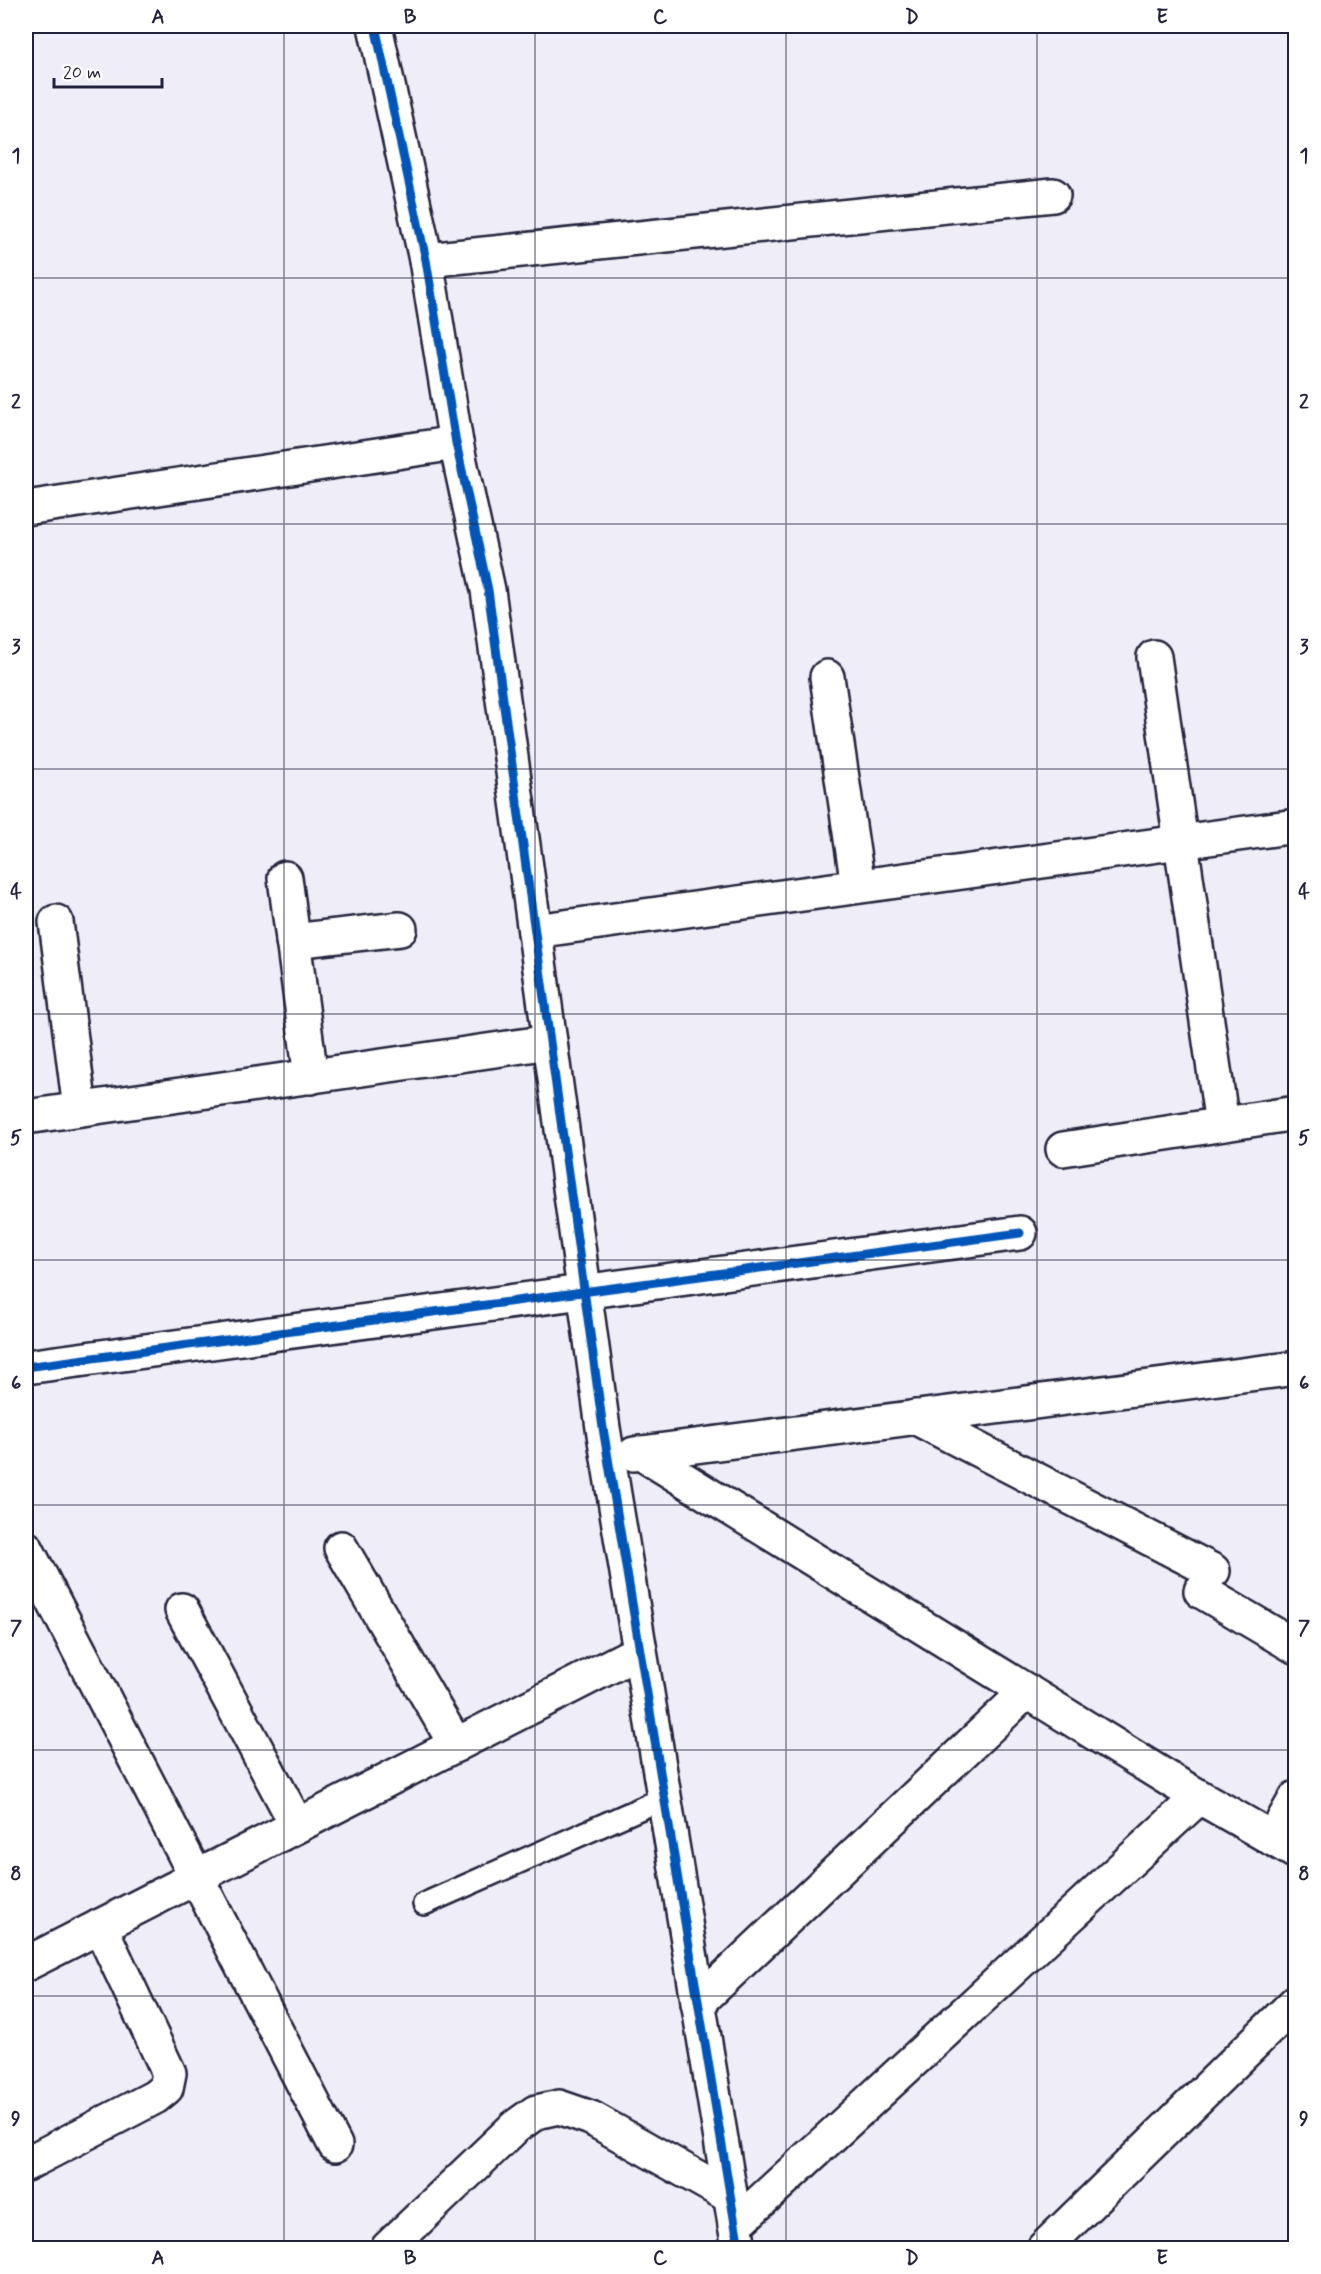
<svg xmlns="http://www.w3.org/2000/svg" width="1321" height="2274" viewBox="0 0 1321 2274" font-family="Mynerve,sans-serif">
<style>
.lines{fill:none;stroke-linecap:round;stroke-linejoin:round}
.lane-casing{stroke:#22223b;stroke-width:26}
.street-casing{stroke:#22223b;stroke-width:38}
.lane{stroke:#fff;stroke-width:21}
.street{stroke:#fff;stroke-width:33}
.cycleway-casing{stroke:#fff;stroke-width:13}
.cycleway{stroke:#0057b8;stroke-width:9}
.grid{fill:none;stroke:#22223b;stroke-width:1.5;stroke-opacity:0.55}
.neatline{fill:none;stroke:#22223b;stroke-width:2}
.grid-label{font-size:20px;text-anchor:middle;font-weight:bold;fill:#22223b}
</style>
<rect width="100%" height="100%" fill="#efeef8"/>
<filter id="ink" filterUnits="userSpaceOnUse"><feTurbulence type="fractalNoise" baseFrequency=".0167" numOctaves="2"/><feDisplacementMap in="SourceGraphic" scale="12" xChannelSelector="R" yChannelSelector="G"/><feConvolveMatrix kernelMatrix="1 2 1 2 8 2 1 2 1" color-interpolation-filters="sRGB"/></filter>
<g filter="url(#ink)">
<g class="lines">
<defs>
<polyline id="lane" points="424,1904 664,1798"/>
<g id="street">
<polyline points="375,26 426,260 456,443 488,590 603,1428 739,2248"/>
<polyline points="426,260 1053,195"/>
<polyline points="26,508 456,443"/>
<polyline points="1154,657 1222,1124"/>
<polyline points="827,677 858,886"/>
<polyline points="285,878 311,1077"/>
<polyline points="56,922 80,1109"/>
<polyline points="535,931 1296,826"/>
<polyline points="293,941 400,929"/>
<polyline points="26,1117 550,1042"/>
<polyline points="1063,1149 1296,1113"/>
<polyline points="26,1367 1020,1233"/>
<polyline points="915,1417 1213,1571"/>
<polyline points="641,1453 1177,1784 1296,1852"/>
<polyline points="634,1454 1296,1368"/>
<polyline points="26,1548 335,2145"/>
<polyline points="341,1548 456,1745"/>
<polyline points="1201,1591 1296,1647"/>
<polyline points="182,1610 297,1825"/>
<polyline points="1273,1839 1296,1798"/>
<polyline points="26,1964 640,1651"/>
<polyline points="698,2003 1027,1691"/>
<polyline points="26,2164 155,2097 166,2088 169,2073 100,1926"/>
<polyline points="735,2225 1199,1797"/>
<polyline points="388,2248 515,2127 536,2112 559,2107 591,2118 730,2196"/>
<polyline points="1044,2248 1296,2002"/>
</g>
</defs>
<!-- lane casing -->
<use href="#lane" class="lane-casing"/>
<!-- street casing -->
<use href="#street" class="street-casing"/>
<!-- lane -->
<use href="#lane" class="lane"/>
<!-- street -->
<use href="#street" class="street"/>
<defs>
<g id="cycleway">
<polyline points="375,26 426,260 456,443 488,590 603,1428 739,2248"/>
<polyline points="26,1367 1020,1233"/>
</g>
</defs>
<!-- cycleway casing -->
<use href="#cycleway" class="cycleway-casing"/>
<!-- cycleway -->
<use href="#cycleway" class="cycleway"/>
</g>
</g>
<!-- grid -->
<path class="grid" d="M284,26V2248M535,26V2248M786,26V2248M1037,26V2248M26,278H1296M26,524H1296M26,769H1296M26,1014H1296M26,1260H1296M26,1505H1296M26,1750H1296M26,1996H1296"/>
<!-- margin -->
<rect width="1321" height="2274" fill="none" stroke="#fff" stroke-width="66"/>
<!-- scale -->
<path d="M54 78v9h108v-9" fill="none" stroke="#22223b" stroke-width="3"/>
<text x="63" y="78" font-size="18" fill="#22223b" stroke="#ffffff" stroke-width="4.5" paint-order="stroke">20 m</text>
<rect x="33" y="33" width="1255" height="2208" class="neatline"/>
<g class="grid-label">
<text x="158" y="23">A</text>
<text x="410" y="23">B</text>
<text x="660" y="23">C</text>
<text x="912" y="23">D</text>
<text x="1162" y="23">E</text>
<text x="16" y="162">1</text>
<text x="1304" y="162">1</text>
<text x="16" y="408">2</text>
<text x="1304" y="408">2</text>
<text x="16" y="653">3</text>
<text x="1304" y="653">3</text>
<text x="16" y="898">4</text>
<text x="1304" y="898">4</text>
<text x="16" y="1144">5</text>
<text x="1304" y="1144">5</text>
<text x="16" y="1389">6</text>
<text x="1304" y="1389">6</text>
<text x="16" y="1634">7</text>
<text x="1304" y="1634">7</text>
<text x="16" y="1880">8</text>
<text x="1304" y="1880">8</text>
<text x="16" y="2125">9</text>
<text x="1304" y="2125">9</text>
<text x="158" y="2264">A</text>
<text x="410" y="2264">B</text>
<text x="660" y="2264">C</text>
<text x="912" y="2264">D</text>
<text x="1162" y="2264">E</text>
</g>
</svg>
